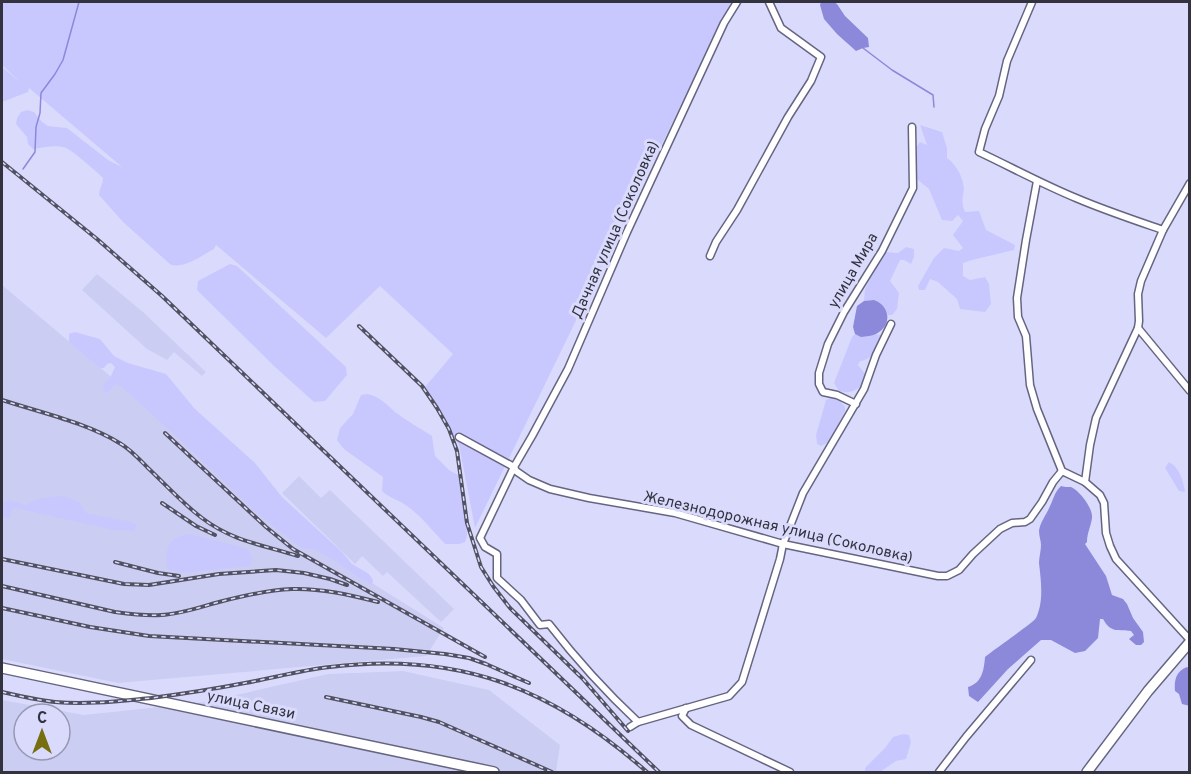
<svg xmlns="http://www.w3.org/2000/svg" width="1191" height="774" viewBox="0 0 1191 774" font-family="Overpass,sans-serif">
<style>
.built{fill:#cccdf3;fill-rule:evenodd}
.green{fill:#c8c8ff}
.water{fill:#8c88da}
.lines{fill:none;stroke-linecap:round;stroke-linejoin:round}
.stream{stroke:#8c88da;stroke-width:1.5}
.street-casing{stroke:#656582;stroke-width:9}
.secondary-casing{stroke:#656582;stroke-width:12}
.street{stroke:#fff;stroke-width:6}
.secondary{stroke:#fff;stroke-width:9}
.rail-casing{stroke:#515162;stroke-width:4}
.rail{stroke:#dadbfc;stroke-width:1.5;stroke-dasharray:4.5;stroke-linecap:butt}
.labels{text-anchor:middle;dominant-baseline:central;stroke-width:6;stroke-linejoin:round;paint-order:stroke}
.street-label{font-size:15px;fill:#333340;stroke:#dadbfc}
</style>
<rect width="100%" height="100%" fill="#dadbfc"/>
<!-- built -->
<g class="built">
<polygon points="97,274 143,312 206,372 202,376 174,352 167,360 147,349 82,290"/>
<polygon points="2,285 311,545 444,628 426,656 118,683 2,659"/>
<polygon points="299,476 321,498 330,490 454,609 441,622 387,572 383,576 362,556 355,564 282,493"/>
<path d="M403,671L489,690L560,745L556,772H2V700L84,715L205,702L328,674ZM24,714H60V750H24Z"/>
</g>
<!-- green -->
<g class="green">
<path d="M2,2H731L475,528L459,445L425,387L453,354L380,286L326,338L216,245L214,249C201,256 186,268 171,265L123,222L99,195C99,189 103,185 103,178C97,172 73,151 66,148C56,144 43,148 33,149L28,144L27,137L16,124L17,118L21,112L27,110L34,112L42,122L48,126L67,128L108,160L122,167L29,88L28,92L2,102V67L20,82L2,65Z"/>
<path d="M920,125L942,132L947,148V158C954,163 961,173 963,183C966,194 959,198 965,212L979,211L986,230L1015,245L1014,250L972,260L963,263V276L970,280L985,277L989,284L991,304L985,312L960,309L957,299L938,282L930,279L925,290H919L918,286L934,258L944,248L959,251L963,248L953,235L963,221L958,215L952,221L942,220L929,189L917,179L915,149L920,142L927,145Z"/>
<polygon points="906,247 914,249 914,257 911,264 904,260 900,260 890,281 899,293 897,309 892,315 888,315 886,310 874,300 864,301 865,289 884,252 898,253"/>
<polygon points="230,264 237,266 346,367 347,375 325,401 314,402 275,367 197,290 198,281"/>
<polygon points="75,332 100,339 114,356 128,363 166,374 195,409 255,463 282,497 342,552 352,564 369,574 373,580 372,585 361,579 332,559 313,549 303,549 255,512 191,450 121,386 115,385 108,392 104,392 103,384 110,378 115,367 111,363 107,364 104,368 100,368 69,342 69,334"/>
<path d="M855,334C865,339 871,332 881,335C878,347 873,360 860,361L858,365L866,375L864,384C855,391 851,394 839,391L834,383L852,337Z"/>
<path d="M367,394C379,396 386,404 395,412C407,421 420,428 432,436L435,456L449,470L460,476L465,491L467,536L465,542L459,544H445C433,531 421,516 407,506C399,500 389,498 382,491L383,477L344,449L337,440L340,428L353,414L361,395Z"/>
<polygon points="830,398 839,400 845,407 845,411 829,442 821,446 817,444 816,435 826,400"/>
<path d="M1169,462C1179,467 1183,480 1185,491L1184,492L1179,491L1165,468Z"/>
<polygon points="63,496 79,502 86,513 132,522 137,525 134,531 113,530 15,508 12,509 10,518 5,518 2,515 4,502 9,500 25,505 42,498"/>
<path d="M190,534L248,549L252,557L250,566L179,573L167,569C165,548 167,537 190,534Z"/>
<polygon points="903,734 909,735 911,742 906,759 896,761 880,772 865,772 865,768 885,748 893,737"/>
</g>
<!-- water -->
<g class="water">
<polygon points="821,2 834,2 837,4 845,16 868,38 869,47 863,48 856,51 837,34 824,19 820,5"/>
<path d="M874,300C890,306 893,325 876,334C872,336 866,336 861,337L855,334L853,327L857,306L864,301Z"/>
<path d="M1061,486C1063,487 1069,487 1071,487C1080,491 1093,508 1092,518C1091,526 1087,533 1087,542L1085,544L1106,576L1112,595L1123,599L1127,604L1133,618L1143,632L1144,642L1141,645H1136L1129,639L1134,635L1131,631C1119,629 1111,634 1103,619H1100L1098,638L1085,651L1075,653L1051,640H1041L1008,669L978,702L969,696L968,687C982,683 984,670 985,657C993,650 1033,623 1036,618C1044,601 1041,581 1039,563C1039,557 1041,551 1041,545C1041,541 1039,536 1039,531C1040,522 1047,514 1050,506C1054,498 1054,493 1061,486Z"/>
<path d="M1187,667L1189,668L1190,706L1182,704L1179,694L1175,691C1174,680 1176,671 1187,667Z"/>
</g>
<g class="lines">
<!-- stream -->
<g class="stream">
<polyline points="863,48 892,70 933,95 934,107"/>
<polyline points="23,169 35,152 36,127 40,113 41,93 55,74 63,60 79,2"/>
</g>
<defs>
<g id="street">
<path d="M1032,2L1007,61L999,96L985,129L979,152C1011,167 1042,184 1076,198C1104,210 1134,220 1163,230"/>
<polyline points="1037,181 1026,240 1017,298 1018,317 1026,336 1030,385 1037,409 1062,471 1085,482"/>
<polyline points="1190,183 1163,230 1141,281 1138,294 1139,321 1138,328 1096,418 1090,445 1085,482 1100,495 1104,503 1106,533 1110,546 1116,559 1190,640"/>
<polyline points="710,256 716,242 737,210 788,117 811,81 821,57 781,28 769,2"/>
<polyline points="1138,328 1190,391"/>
<polyline points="856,404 837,395 823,392 819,384 819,373 828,344 844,312 882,251 913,188 912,127"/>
<polyline points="459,437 514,467 516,471 529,480 550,489 589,498 675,513 783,544 938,576 947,576 959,570 973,554 1000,529 1012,523 1025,522 1030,519 1042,502 1053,482 1062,471"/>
<polyline points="686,708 682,716 691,725 790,772"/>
<path d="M638,722C606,692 576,659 549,624L540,625L521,600L497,578V554L485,547L480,538L514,467L532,436L568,369L627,232L724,23L737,2"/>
<polyline points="630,727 638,722 729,696 742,682 780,559 783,544 803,493 864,389 876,355 891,324"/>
<polyline points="939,772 966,737 1031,660"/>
</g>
<g id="secondary">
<polyline points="2,668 494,772"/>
<polyline points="1087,772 1148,691 1190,642"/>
</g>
</defs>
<!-- street casing -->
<use href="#street" class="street-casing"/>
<!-- secondary casing -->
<use href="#secondary" class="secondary-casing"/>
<!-- street -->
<use href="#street" class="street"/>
<!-- secondary -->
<use href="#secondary" class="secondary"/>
<defs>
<g id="rail">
<polyline points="2,162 97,239 162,296 659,772"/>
<polyline points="359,326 422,386 437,408 449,429 457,451 467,523 481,567 493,586 510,608 583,679 628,731"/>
<path d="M2,400C39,412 88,423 121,444C131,450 140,460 148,468C166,485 182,503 202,518C232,541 263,545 298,556"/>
<polyline points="165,433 266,527 293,549 485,657"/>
<polyline points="162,503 196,526 215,535"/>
<polyline points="2,559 124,584 149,585 219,574 276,570 304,573 330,579 347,585"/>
<polyline points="115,562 158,573 179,576"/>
<path d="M2,586L115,612C130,614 145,616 161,615C181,614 200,607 219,602C242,596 268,590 292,589C321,588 350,595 378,602"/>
<polyline points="2,608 90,627 149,636 394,649 445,654 469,658 486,664 529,683"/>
<path d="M2,692C19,696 37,700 55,702C87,705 119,701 151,698C182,694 214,689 245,683C273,678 301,670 330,667C458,651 552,688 647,772"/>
<polyline points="326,697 421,717 439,722 552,772"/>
</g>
</defs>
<!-- rail casing -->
<use href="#rail" class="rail-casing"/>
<!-- rail -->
<use href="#rail" class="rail"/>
</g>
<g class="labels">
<!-- street labels -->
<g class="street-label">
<text transform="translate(616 230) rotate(-66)">Дачная улица (Соколовка)</text>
<text transform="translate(854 271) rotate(-60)">улица Мира</text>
<text transform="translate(778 528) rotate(13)">Железнодорожная улица (Соколовка)</text>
<text transform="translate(251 706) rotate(12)">улица Связи</text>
</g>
</g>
<!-- border -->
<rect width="1191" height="774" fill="none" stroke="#333340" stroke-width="6"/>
<!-- north arrow -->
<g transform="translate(42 732)"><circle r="28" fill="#dadbfc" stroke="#9798b1" stroke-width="1.5"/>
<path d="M0-4.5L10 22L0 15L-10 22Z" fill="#766f0f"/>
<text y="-9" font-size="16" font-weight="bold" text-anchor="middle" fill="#333340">С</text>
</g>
</svg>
